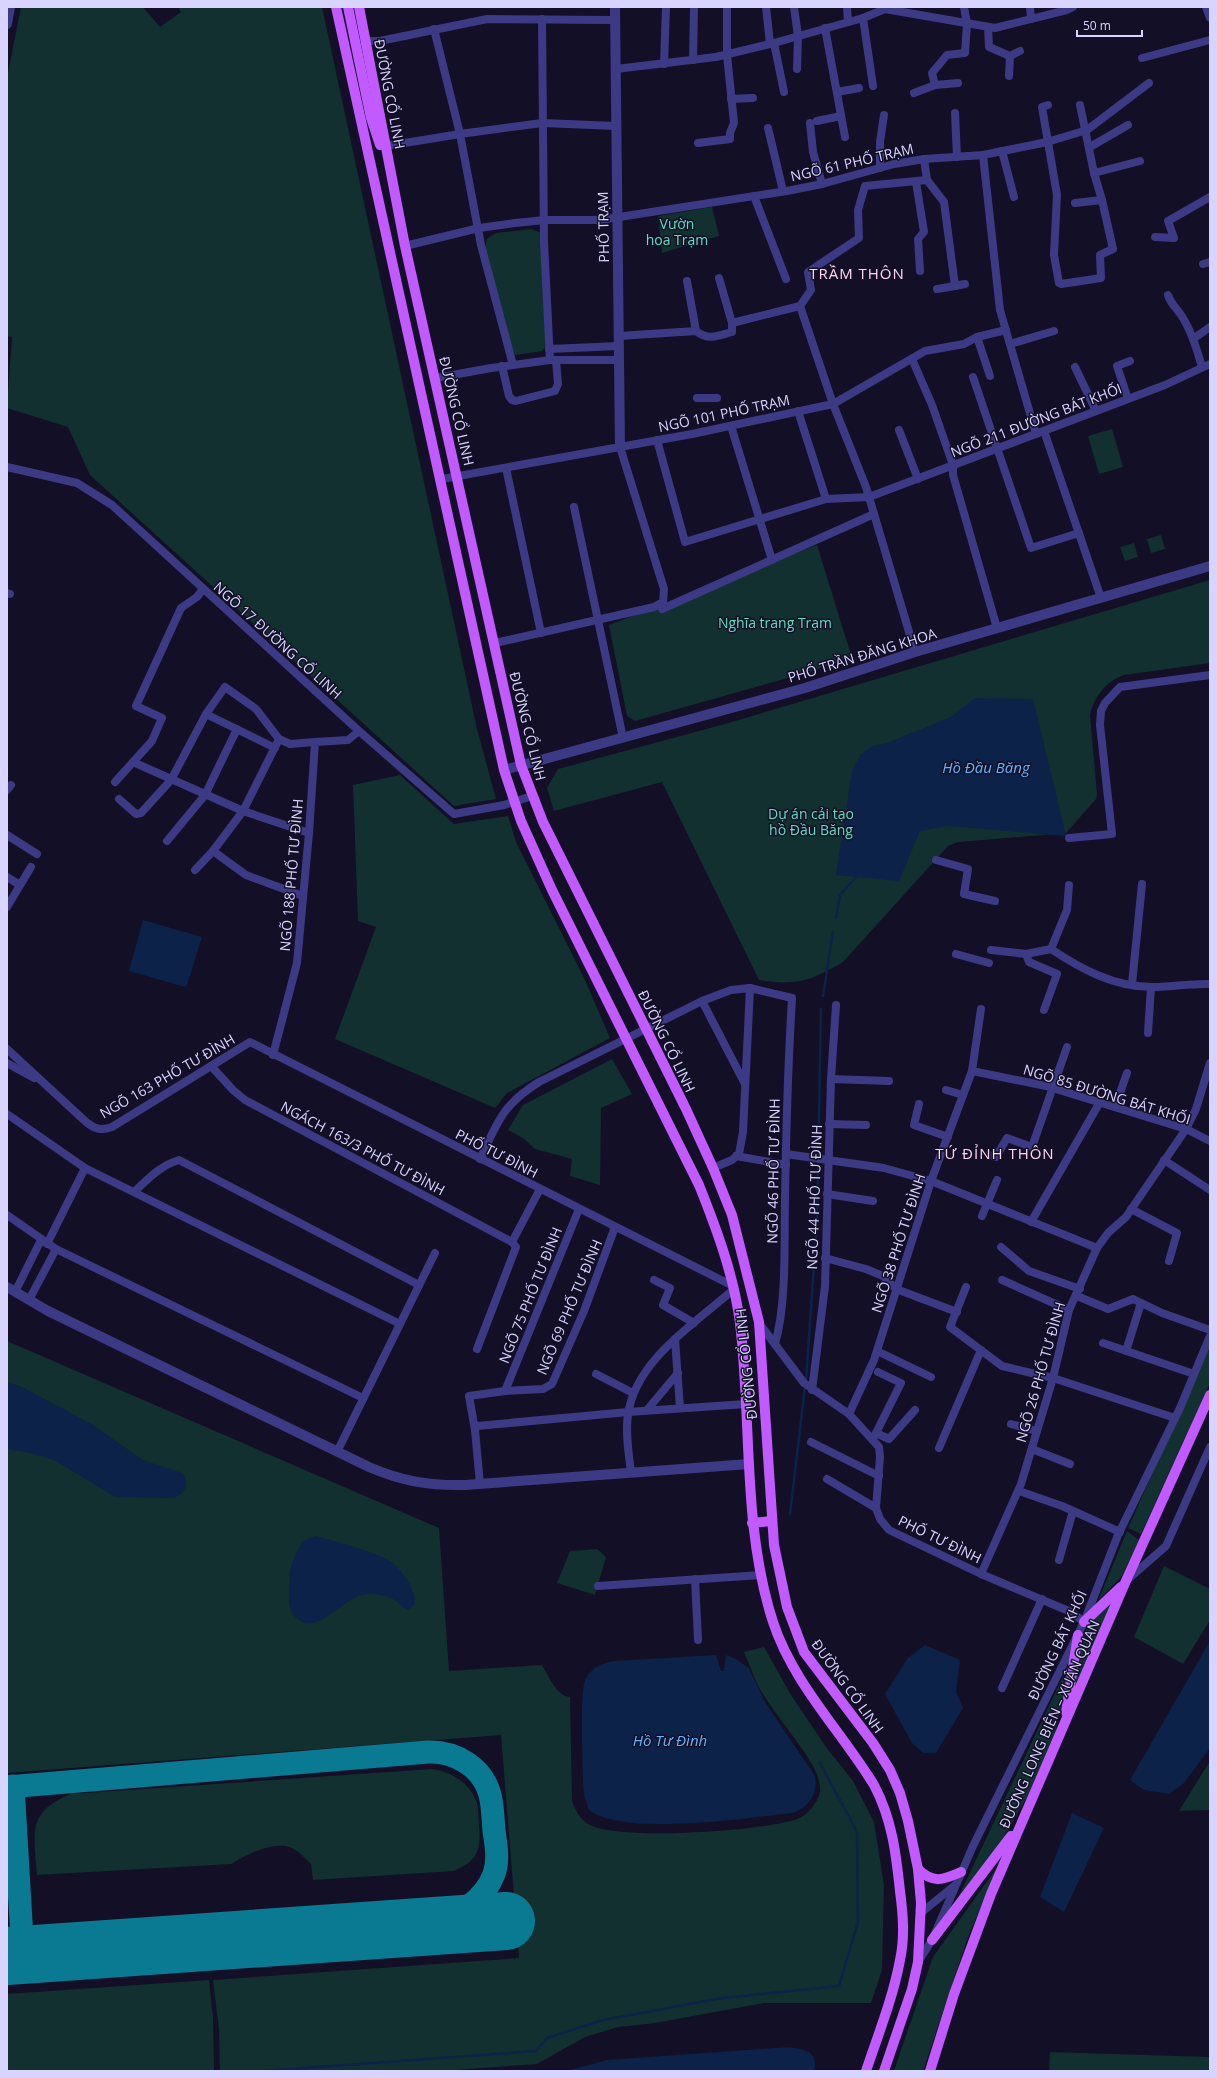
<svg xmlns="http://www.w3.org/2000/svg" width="1217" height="2078" viewBox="0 0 1217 2078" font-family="'Open Sans',sans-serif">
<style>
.green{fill:#12302f}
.water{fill:#0c2248}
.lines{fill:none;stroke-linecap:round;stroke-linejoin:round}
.stream{stroke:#0c2248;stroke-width:2.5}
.taxiway{stroke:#0a7a92;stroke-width:23}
.runway{stroke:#0a7a92;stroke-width:58}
.minor{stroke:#3d3a85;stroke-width:8}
.tertiary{stroke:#3d3a85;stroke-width:10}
.primary{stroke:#c25bff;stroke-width:10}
.labels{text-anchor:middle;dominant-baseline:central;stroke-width:3;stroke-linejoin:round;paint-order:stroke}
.street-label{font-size:14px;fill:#d9d4ff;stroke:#130f26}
.park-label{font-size:14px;fill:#5fe0c0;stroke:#130f26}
.neighbourhood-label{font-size:15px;letter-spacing:1px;fill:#ffd6f0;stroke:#130f26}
.water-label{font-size:15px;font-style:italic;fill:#62b6ff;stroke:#130f26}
</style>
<rect width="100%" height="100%" fill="#130f26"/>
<!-- green -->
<g class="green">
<polygon points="21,7 143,7 160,27 181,12 178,7 322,7 477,729 496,799 454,806 90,475 68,427 7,408 12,337 7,336 7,78"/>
<polygon points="712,207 719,236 662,253 658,216"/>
<polygon points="531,229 541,233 546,346 542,351 516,355 513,354 485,248 487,239 496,233"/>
<polygon points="1112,429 1123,467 1099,474 1088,436"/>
<polygon points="1161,535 1165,549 1151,553 1147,539"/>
<polygon points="1134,543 1138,557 1125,561 1120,547"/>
<polygon points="817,545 852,658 802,674 635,721 627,716 609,625"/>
<path d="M1210,580V663L1124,675C1106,681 1094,697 1090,715L1097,794L1096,799L1066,833L958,842L948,846L843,962C811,981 796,986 759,980L662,782L554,811L547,788L558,769L725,724Z"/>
<polygon points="400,775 454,824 508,816 516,842 584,978 610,1038 507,1093 495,1108 335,1039 376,927 358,921 353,785"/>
<polygon points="612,1059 632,1094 601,1108 600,1185 570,1176 572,1159 535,1149 523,1138 508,1130 523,1105"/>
<path d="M7,1341L439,1528L449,1671L542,1665C549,1676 556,1696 570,1697L572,1801C576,1811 580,1820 590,1825C620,1841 764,1831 797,1819C807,1816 818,1802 820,1792C821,1784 817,1773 813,1766C797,1738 774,1714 758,1686C753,1675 749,1663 744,1652L764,1647L791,1695L826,1747L853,1781L874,1822L884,1885L882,1970L871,2003H764L655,2023L618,2027L585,2037L537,2064L441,2071H220L219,2030L213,1980L519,1958L501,1735L7,1773Z"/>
<polygon points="1210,1345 1210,1383 1141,1534 1128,1528"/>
<polygon points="1127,1531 1139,1540 1122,1576 1098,1601"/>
<polygon points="597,1549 606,1557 595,1595 557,1583 570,1551"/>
<polygon points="1164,1566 1210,1589 1210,1620 1183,1664 1134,1637"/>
<polygon points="1115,1594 1070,1701 1087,1627 1090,1621"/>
<polygon points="1075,1647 1055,1734 1027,1797 999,1845 956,1902 1068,1666"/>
<polygon points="1210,1761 1210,1810 1179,1811"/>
<path d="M432,1769C452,1772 470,1783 477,1803C479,1809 478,1817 479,1824C481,1849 479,1860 454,1871L313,1880L311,1864C304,1857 295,1847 285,1846C267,1844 246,1855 231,1864L37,1875C34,1834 26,1812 71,1794Z"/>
<polygon points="998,1866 968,1937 923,2071 894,2071 933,1957"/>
<polygon points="209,1980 213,2018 214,2071 7,2071 7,1994"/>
<polygon points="1050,2052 1210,2057 1210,2071 1049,2071"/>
</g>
<!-- water -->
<g class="water">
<polygon points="975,698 1033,699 1066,836 948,826 920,831 899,881 836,875 852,771 860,755 872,746 887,743 951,717"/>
<polygon points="143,920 202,937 187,985 185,987 129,971"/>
<path d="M7,1383L18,1385L90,1423L143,1460L182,1473C191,1482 185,1495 173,1498L115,1497L56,1461L35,1454L7,1449Z"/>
<path d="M315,1536C331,1540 375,1552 389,1560C401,1569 416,1588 415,1604L408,1610C401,1607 399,1602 393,1599C388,1596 376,1594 369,1594C345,1593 322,1635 299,1620C291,1615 289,1607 289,1599C289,1571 289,1564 303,1541Z"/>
<polygon points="1210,1641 1210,1748 1184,1783 1169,1794 1144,1790 1130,1780"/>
<polygon points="925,1645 960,1660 956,1692 963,1708 936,1753 923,1753 912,1743 885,1694 908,1658"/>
<path d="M716,1655L721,1671H724L726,1655L734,1658L749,1668L765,1702L815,1776C818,1793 809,1808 792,1813C747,1818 624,1837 589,1810L584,1795L583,1781C583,1763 579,1690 586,1678C593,1667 602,1663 614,1661Z"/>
<polygon points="1072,1813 1104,1828 1064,1912 1040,1897"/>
<path d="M790,2047C805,2050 819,2051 814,2071H567L607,2060Z"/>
</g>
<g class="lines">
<!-- stream -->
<g class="stream">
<polyline points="836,918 840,895 856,877"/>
<polyline points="823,996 833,932"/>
<polyline points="806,1381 817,1222 821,1009"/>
<polyline points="790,1514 805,1386"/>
<polyline points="264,2071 536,2051 547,2038 603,2020 722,1998 839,1986 858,1922 857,1832 820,1763"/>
</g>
<!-- taxiway -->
<g class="taxiway">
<polyline points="13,1786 23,1955"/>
<path d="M7,1787L428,1752C455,1751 483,1767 490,1795C493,1806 493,1820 494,1831C496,1845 499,1860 494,1874C484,1901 458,1915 433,1926"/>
</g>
<!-- runway -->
<polyline class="runway" points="7,1956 506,1921"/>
<!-- minor -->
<g class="minor">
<polyline points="766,7 770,44"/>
<polyline points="794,7 798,36 797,69"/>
<polyline points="847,7 848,22"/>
<polyline points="1030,7 1031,19"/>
<polyline points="1206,7 1210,18"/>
<polyline points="863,18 873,86"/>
<polyline points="542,19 544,242 550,360"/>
<polyline points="988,27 989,47 1010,56 1009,76"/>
<polyline points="825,28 845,137"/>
<polyline points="434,29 460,134 481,245 513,365"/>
<polyline points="365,41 380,41 487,19 615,20"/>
<polyline points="774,43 784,92"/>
<polyline points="1010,56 1020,51"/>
<polyline points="1142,58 1210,40"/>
<polyline points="693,60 694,7"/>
<polyline points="664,64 666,7"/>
<polyline points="616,69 716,57 774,43 863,18 885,9 995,28 1067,10 1073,7"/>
<polyline points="935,85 932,73 947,55 965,53 967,24 964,7"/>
<polyline points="837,92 859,88"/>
<polyline points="914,93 935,85 958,83"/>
<polyline points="731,99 753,98"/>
<polyline points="1048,105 1042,107 1057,195 1054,255 1059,283 1061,284 1101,278 1100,255 1113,249 1102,200 1075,203"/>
<polyline points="1080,105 1094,173 1102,200"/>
<polyline points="955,113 957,157"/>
<polyline points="817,121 841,116"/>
<polyline points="810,123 813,152 822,184"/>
<polyline points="768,128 783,191"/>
<polyline points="698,143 730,139 730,133 734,123 727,55 727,7"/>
<polyline points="386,146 460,134 542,123 616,126"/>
<polyline points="1090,147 1128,125"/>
<polyline points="1002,151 1014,197"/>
<polyline points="983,155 1000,310 1036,434"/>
<polyline points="924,159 927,180 944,202 955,286 937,289"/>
<polyline points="880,168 880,142 884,115"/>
<polyline points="1094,173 1140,161"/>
<polyline points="916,182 924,232 918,239 920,271"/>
<polyline points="754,196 786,279"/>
<polyline points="1155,237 1174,238 1168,221 1210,197"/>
<polyline points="405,246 479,228 515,223 545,220 600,220 787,191 822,184 894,164 924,159 983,155 1047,142 1087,130 1149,83"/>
<polyline points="1203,264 1210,262"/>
<polyline points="719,278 732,323"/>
<polyline points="687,281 696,331"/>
<polyline points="955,286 965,284"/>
<path d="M1168,295C1171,305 1178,309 1183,318C1192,333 1197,350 1202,367"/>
<polyline points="800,306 833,404 866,487 915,652"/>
<path d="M619,336L696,331C709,341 717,336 732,332V323L800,306L811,290L808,272L859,238L858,210L865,186L927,180"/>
<polyline points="977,337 990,376"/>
<polyline points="1193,339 1210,327"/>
<polyline points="1010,344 1054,331"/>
<polyline points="549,349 619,346"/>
<polyline points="912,359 932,405 953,465 953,475 997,628"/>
<polyline points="502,366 509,396 512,400 516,401 555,391 558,384 556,360"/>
<polyline points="1075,367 1096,411"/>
<polyline points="973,377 1031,548 1079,533"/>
<polyline points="436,378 491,368 550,360 619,360"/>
<polyline points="697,398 717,398"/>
<polyline points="1128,399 1117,366 1130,361"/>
<polyline points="798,411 826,499"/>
<polyline points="731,426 772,560"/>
<polyline points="899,430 918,479"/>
<polyline points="1044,431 1101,598"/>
<polyline points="657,440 685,542 826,499 869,497 1165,385 1210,364"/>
<polyline points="7,467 77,483 112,505 359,731 454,814 504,805 532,796"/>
<polyline points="506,468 541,633"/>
<polyline points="442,479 692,434 833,404 925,351 964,344 977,337 1006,330"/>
<polyline points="574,507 623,738"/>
<polyline points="7,593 10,594"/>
<polyline points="662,609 874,514"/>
<polyline points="495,643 654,607 663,602 664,589 620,447"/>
<polyline points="206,714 275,748"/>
<polyline points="279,739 243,811 213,851 246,875 303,896"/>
<polyline points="133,762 243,811 309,833"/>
<polyline points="115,782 152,741 162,718 136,706 181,608 197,597 203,589"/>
<polyline points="7,790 11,785"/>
<polyline points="119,799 136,814 141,813 171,780 206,714 225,687 256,709 279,739 290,744 315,742"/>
<polyline points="7,835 37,854"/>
<polyline points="1069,838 1112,834 1100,725 1101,711 1105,703 1120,687 1210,675"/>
<polyline points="167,841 205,795 237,729"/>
<polyline points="936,860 968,869 964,894 995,901"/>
<polyline points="195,870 213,851"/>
<polyline points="7,877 20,885"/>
<polyline points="7,907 31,867"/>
<polyline points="1051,949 1067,910 1069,885"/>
<path d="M991,950L1026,954L1051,949C1081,969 1114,987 1152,987C1171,987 1191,983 1210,984"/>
<polyline points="956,954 989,963"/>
<polyline points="1026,954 1029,962 1057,974 1044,1010"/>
<polyline points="1132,984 1142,884"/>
<polyline points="702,1001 745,1084"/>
<polyline points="1148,1033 1151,987"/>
<path d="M7,1049L85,1121C94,1129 101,1131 112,1127L250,1042L733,1286"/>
<polyline points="273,1055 297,963 309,833 315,742 348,740 359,731"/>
<polyline points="7,1063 34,1078"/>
<polyline points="211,1066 233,1090 245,1100 512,1242 516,1247 477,1349"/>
<polyline points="972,1071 1046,1086 1186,1129 1210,1141"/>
<polyline points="831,1079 889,1081"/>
<polyline points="946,1090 963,1095"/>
<polyline points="919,1104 914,1125 948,1137"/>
<polyline points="1115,1107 1127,1073"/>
<polyline points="7,1114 85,1168 400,1324"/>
<polyline points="829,1124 866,1125"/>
<polyline points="786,1154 884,1168 931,1181 1097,1248"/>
<polyline points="989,1155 996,1157 1007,1138 1032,1147 1067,1047"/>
<polyline points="736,1156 786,1165"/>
<path d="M480,1159C498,1122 502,1105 539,1082L702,1001L731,990L750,988L792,998C788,1065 786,1132 785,1199C784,1243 787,1303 775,1344"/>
<polyline points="1164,1160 1210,1190"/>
<polyline points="713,1168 732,1160 739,1154 743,1132 750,988"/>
<path d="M135,1191C148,1179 161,1165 179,1160L419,1285"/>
<polyline points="827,1194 873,1201"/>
<polyline points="1131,1209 1177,1233 1169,1261"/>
<polyline points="7,1215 56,1249 363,1398"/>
<polyline points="982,1216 997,1180"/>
<polyline points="1031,1222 1100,1102"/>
<polyline points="512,1242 540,1189"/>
<polyline points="47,1244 85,1168"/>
<polyline points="1001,1247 1029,1271 1080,1289"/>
<polyline points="825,1258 866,1269 883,1276 896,1289 957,1312"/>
<polyline points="654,1280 670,1288 663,1305 694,1323"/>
<polyline points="1002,1280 1069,1310"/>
<polyline points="966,1287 950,1327 1002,1366 1053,1378 1175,1418"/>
<polyline points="15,1292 41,1240"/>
<polyline points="1077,1296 1108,1309 1133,1299 1162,1313 1210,1330"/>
<polyline points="29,1300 56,1249"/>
<polyline points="759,1323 804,1383 849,1414 879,1447 880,1457 876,1508 880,1519 889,1530 981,1574 1071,1612 1084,1622"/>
<polyline points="675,1339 680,1408"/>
<polyline points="1103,1343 1194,1374"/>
<polyline points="877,1351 931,1377"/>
<polyline points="1126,1351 1141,1303"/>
<polyline points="596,1374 633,1393"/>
<polyline points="812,1390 825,1286 831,1079 836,1005"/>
<polyline points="505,1391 579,1209"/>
<polyline points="647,1410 678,1373"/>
<polyline points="849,1414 874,1360 931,1181 972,1071 981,1009"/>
<polyline points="1011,1424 1037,1431"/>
<polyline points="475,1430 469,1396 505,1391 543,1389 552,1384 584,1311 615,1227"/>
<polyline points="876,1433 889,1439 915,1410"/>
<polyline points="873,1439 901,1383 878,1372"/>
<polyline points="811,1442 879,1476"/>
<polyline points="939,1448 981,1350"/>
<polyline points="1032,1449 1070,1464"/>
<polyline points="337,1452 435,1253"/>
<path d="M631,1473C629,1454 625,1433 628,1415C635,1360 696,1323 734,1289"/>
<polyline points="827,1479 876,1508"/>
<polyline points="480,1484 475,1430 477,1426 628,1412 746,1404"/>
<polyline points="1019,1491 1062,1506 1120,1532"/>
<polyline points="1059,1560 1073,1511"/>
<polyline points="981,1574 1021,1484 1053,1378 1069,1310 1097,1248 1108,1233 1126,1217 1186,1129 1196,1109 1210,1063"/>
<polyline points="695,1579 698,1640"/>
<polyline points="1126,1581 1166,1546 1210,1447"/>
<polyline points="598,1586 761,1575"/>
<polyline points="1002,1688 1042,1599"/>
<polyline points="922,1912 954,1886"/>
<polyline points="918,1962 932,1940 973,1846 1084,1622 1118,1535 1180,1408 1210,1336"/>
</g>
<!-- tertiary -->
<g class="tertiary">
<polyline points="615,7 620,447"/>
<polyline points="7,24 10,7"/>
<polyline points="504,770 805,688 915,652 1210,566"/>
<path d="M7,1287L48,1311L369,1467C401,1481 430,1486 465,1485L749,1464"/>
</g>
<!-- primary -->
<g class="primary">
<path d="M336,7L504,770L521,821L552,890L699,1185C717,1230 734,1276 740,1323C752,1423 742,1526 773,1622C793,1683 841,1731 874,1785C892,1819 896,1853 900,1891C903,1914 905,1937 900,1960C893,1998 878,2035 866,2071"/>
<polyline points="348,7 371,118 380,145"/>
<polyline points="359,7 405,246 521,765 543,822 686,1109 713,1168 732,1215 759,1322 774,1545 787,1607 804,1652 873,1743 890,1770 900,1793 908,1821 918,1869 921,1903 918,1962 912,1989 884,2071"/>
<polyline points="752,1523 771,1521"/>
<polyline points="1084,1622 1121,1587"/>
<polyline points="1066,1712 1078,1635"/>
<path d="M918,1869C933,1884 943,1880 961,1872"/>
<polyline points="932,1940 1011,1836"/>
<polyline points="930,2071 954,1994 991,1894 1125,1583 1210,1395"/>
</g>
</g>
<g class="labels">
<!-- street labels -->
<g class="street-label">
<text transform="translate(390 94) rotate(79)">ĐƯỜNG CỔ LINH</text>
<text transform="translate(852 162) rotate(-13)">NGÕ 61 PHỐ TRẠM</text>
<text transform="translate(603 227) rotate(-91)">PHỐ TRẠM</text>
<text transform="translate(457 411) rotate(77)">ĐƯỜNG CỔ LINH</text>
<text transform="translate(724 413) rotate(-12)">NGÕ 101 PHỐ TRẠM</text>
<text transform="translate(1036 420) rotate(-21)">NGÕ 211 ĐƯỜNG BÁT KHỐI</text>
<text transform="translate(278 640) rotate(42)">NGÕ 17 ĐƯỜNG CỔ LINH</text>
<text transform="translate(862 655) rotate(-17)">PHỐ TRẦN ĐĂNG KHOA</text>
<text transform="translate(528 726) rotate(76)">ĐƯỜNG CỔ LINH</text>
<text transform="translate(291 875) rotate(-85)">NGÕ 188 PHỐ TƯ ĐÌNH</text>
<text transform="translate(667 1041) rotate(64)">ĐƯỜNG CỔ LINH</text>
<text transform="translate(167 1076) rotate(-30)">NGÕ 163 PHỐ TƯ ĐÌNH</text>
<text transform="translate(1107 1094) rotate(17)">NGÕ 85 ĐƯỜNG BÁT KHỐI</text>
<text transform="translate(363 1148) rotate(28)">NGÁCH 163/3 PHỐ TƯ ĐÌNH</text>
<text transform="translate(497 1153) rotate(27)">PHỐ TƯ ĐÌNH</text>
<text transform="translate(773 1171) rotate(-89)">NGÕ 46 PHỐ TƯ ĐÌNH</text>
<text transform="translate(814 1197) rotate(-88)">NGÕ 44 PHỐ TƯ ĐÌNH</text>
<text transform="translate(898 1243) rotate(-72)">NGÕ 38 PHỐ TƯ ĐÌNH</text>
<text transform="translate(530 1295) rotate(-68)">NGÕ 75 PHỐ TƯ ĐÌNH</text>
<text transform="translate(569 1307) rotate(-67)">NGÕ 69 PHỐ TƯ ĐÌNH</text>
<text transform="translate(746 1364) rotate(-96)">ĐƯỜNG CỔ LINH</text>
<text transform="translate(1040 1372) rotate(-74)">NGÕ 26 PHỐ TƯ ĐÌNH</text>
<text transform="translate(940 1539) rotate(26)">PHỐ TƯ ĐÌNH</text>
<text transform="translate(1057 1645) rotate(-65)">ĐƯỜNG BÁT KHỐI</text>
<text transform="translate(848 1686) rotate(54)">ĐƯỜNG CỔ LINH</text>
<text transform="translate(1049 1724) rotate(-66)">ĐƯỜNG LONG BIÊN – XUÂN QUAN</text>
</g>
<!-- park labels -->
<g class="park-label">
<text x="677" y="223">Vườn<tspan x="677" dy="16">hoa Trạm</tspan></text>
<text x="775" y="622">Nghĩa trang Trạm</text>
<text x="811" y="813">Dự án cải tạo<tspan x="811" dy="16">hồ Đầu Băng</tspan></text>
</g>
<!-- neighbourhood labels -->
<g class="neighbourhood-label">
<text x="857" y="273">TRẦM THÔN</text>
<text x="995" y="1153">TỨ ĐỈNH THÔN</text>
</g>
<!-- water labels -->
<g class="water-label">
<text x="986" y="767">Hồ Đầu Băng</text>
<text x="670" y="1740">Hồ Tư Đình</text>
</g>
</g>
<!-- border -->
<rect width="1217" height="2078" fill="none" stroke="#d9d4ff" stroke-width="16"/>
<!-- scale -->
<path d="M1077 30v6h65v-6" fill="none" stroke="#d9d4ff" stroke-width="2"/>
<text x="1083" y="30" font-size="12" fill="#d9d4ff" stroke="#130f26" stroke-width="3" paint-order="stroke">50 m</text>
</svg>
